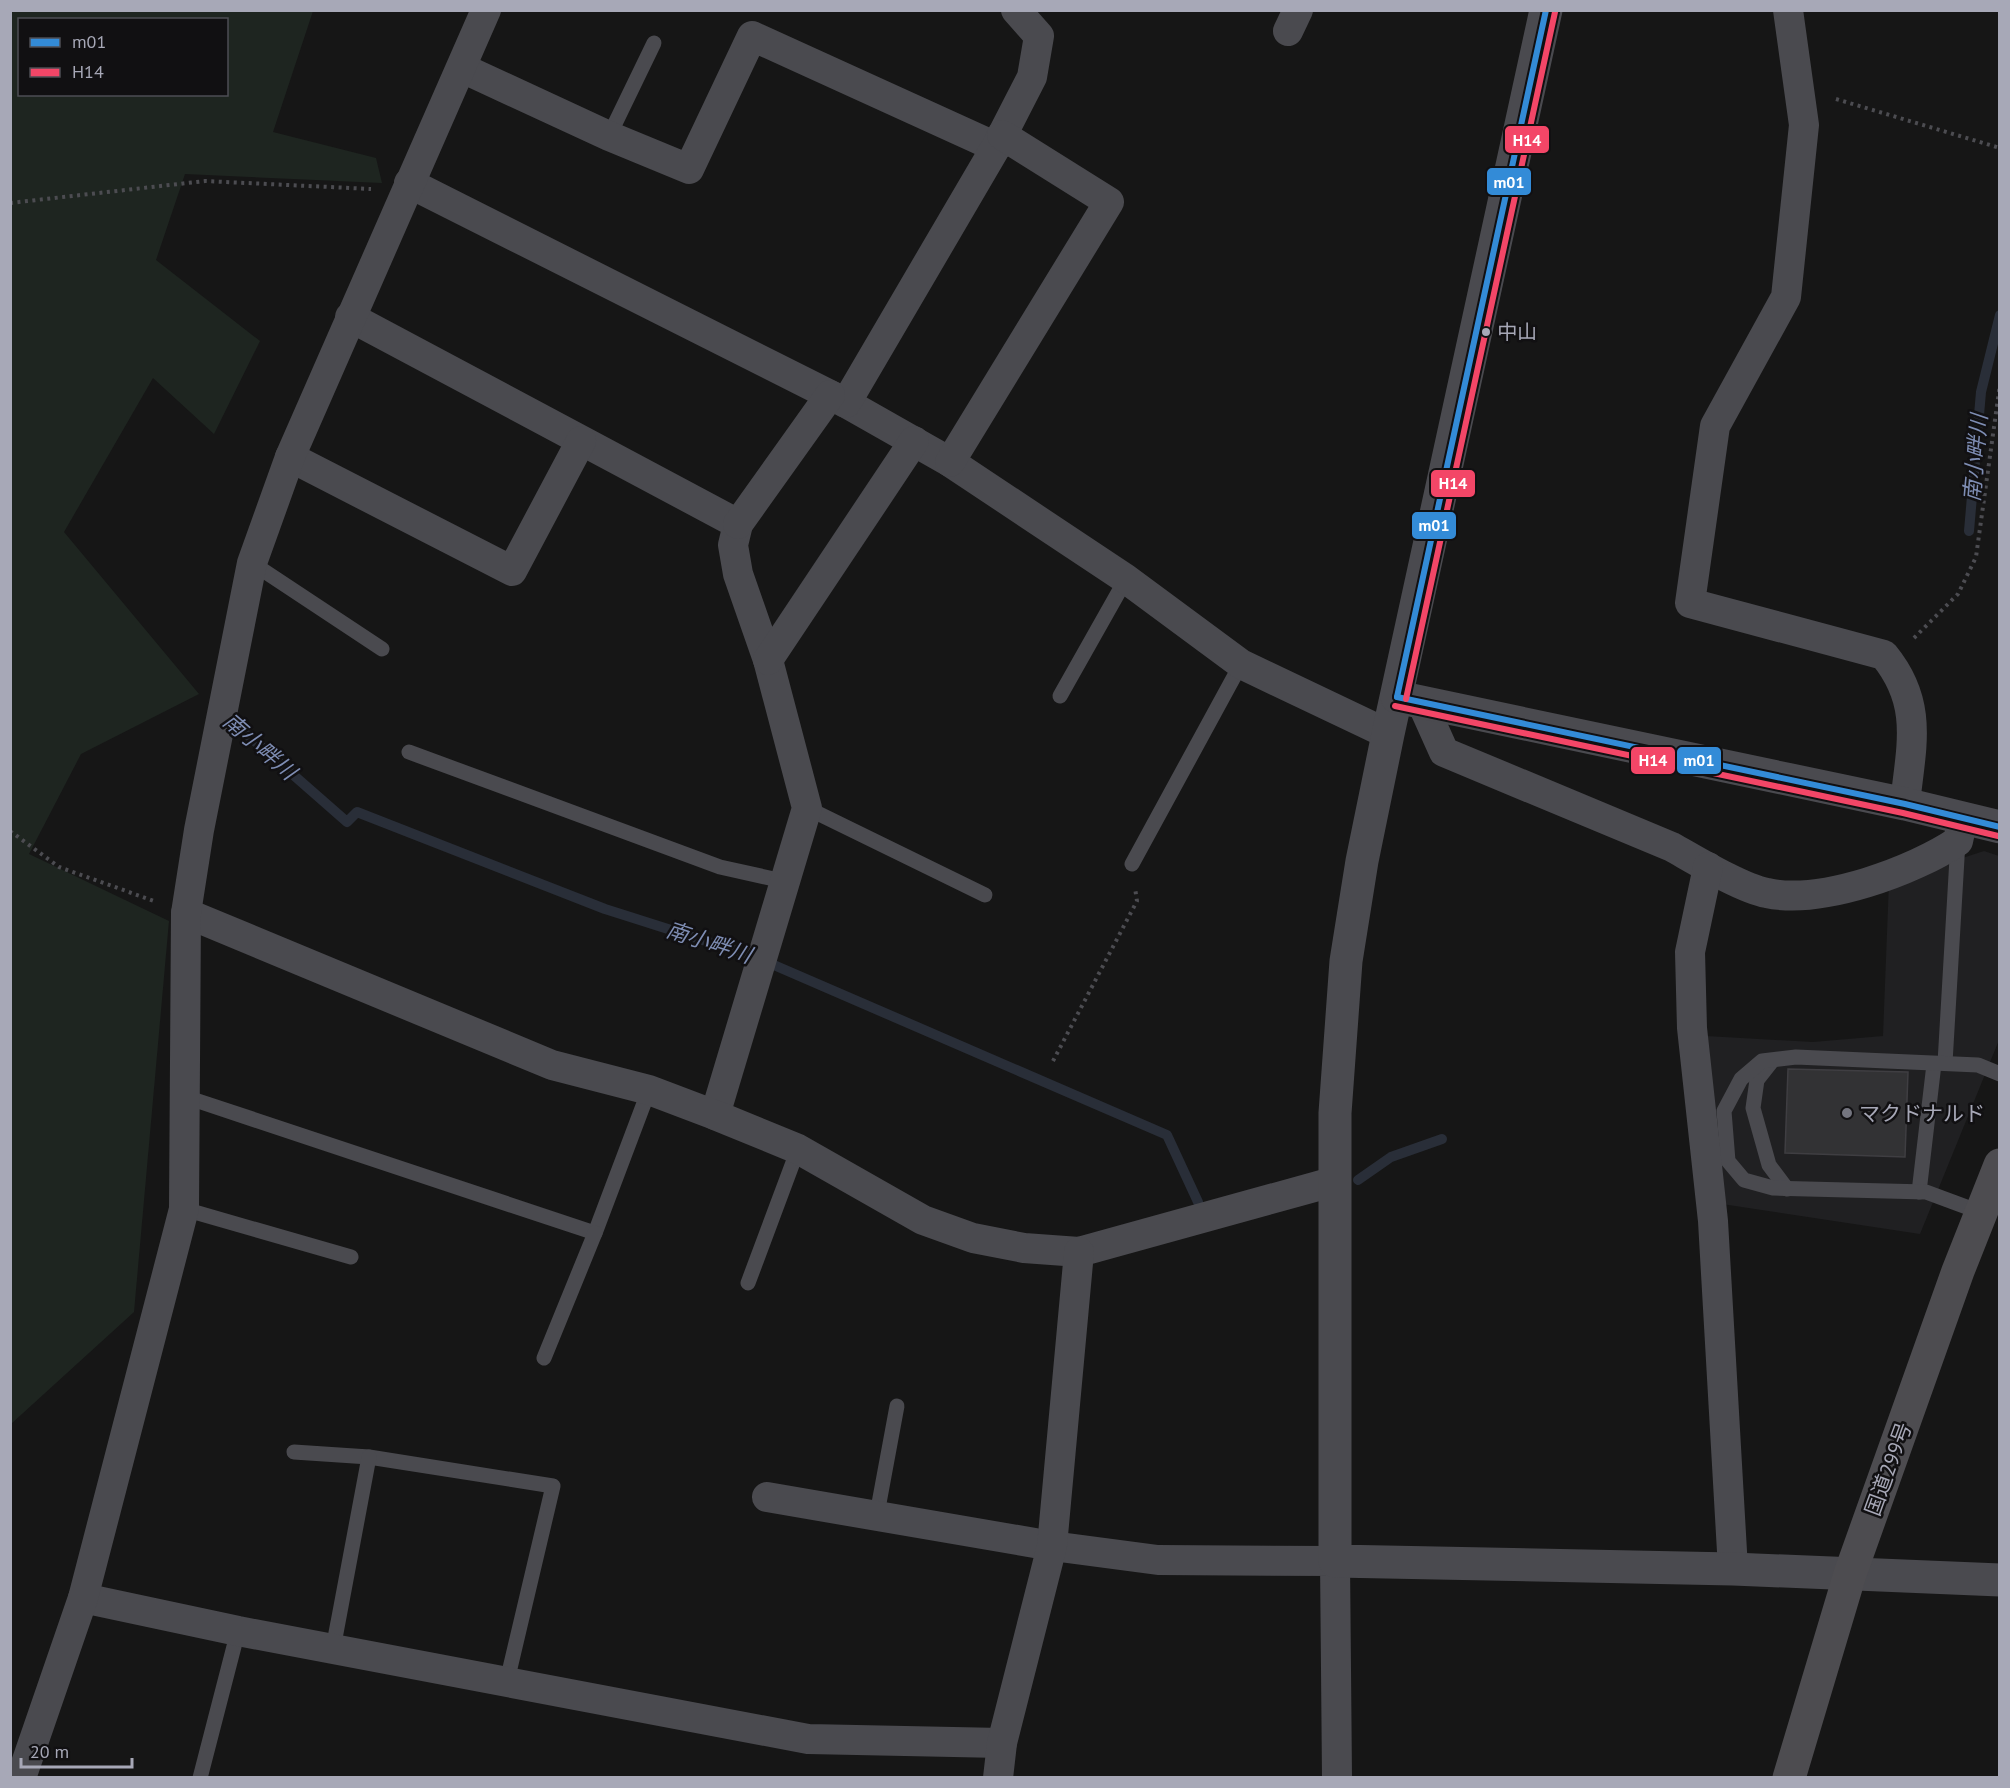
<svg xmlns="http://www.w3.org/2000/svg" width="2010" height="1788" viewBox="0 0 2010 1788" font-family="'PT Sans','Noto Sans JP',sans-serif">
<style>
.built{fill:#202022}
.green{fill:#1e2520;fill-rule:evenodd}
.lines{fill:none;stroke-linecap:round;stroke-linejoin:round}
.stream{stroke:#292e38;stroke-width:10}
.building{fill:#323234;stroke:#3f3e42;stroke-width:1.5}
.path{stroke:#4c4c51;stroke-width:4;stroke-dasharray:3 4.5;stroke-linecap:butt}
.service{stroke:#4a4a4f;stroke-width:15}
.minor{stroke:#4a4a4f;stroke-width:30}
.tertiary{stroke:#4a4a4f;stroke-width:33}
.trunk{stroke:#4d4c50;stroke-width:33}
.bus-1-casing{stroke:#111012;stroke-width:10}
.bus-2-casing{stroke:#111012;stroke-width:10}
.bus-1{stroke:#338bd7;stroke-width:6}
.bus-2{stroke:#f34667;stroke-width:6}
.bus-dot{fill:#a7a8b7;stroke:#111012;stroke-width:2}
.poi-dot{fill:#74757f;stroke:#111012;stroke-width:2}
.labels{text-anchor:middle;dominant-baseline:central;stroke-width:5;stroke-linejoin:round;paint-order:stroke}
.bus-label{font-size:20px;fill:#a7a8b7;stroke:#111012;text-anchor:start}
.poi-label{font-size:21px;fill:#a7a8b7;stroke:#111012;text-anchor:start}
.street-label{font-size:21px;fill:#a7a8b7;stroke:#111012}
.water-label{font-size:22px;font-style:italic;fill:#7e8db3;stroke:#111012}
.line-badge{stroke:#111012;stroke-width:2}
.badge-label{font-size:16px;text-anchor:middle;font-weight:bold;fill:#fff}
</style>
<rect width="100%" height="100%" fill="#161616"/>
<!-- built -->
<polygon class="built" points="1984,851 1999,856 1999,1040 1920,1234 1722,1204 1706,1036 1813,1042 1883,1036 1889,882"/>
<!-- green -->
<path class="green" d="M11,10L313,11L273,132L376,158L382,183L185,174L156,260L260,341L214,434L153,378L64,532L199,694L81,754L29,854L169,921L134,1312L11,1424ZM20,20H226V94H20Z"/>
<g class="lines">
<!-- stream -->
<g class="stream">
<polyline points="1969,531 1981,392 2000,315"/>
<polyline points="225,715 347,822 357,812 605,909 753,956 1167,1135 1198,1202"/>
<polyline points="1358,1180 1391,1157 1442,1139"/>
</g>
</g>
<!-- building -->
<polygon class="building" points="1788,1069 1908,1072 1905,1157 1785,1153"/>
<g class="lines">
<!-- path -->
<g class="path">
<polyline points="1836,99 2000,148"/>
<polyline points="10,203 205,181 371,189"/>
<polyline points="1914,638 1958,594 1976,557 2000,384"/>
<polyline points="10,831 59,867 154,901"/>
<polyline points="1053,1061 1137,901 1135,888"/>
</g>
<!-- service -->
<g class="service">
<polyline points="609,136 654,43"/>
<polyline points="252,563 382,649"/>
<polyline points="1060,696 1126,579"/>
<polyline points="409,752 720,867 783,881"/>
<polyline points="807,808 985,895"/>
<polyline points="1132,864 1241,664"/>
<polyline points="1772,1061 1757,1080 1753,1108 1769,1165 1787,1189"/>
<polyline points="1945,1063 1958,841"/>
<polyline points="183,1096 595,1233 649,1090"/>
<polyline points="1919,1192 1934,1064"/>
<polyline points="184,1209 351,1257"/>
<polyline points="1980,1212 1926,1192 1773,1188 1744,1180 1728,1161 1724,1111 1741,1079 1762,1061 1796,1057 1978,1065 2000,1074"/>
<polyline points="748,1283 798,1149"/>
<polyline points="544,1358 595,1233"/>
<polyline points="294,1452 369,1457 553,1486 507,1681"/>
<polyline points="877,1514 897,1406"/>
<polyline points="333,1649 369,1457"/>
<polyline points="200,1778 238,1631"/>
</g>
<!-- minor -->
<g class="minor">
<path d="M1788,10L1804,125L1786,297L1715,426L1690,603L1884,655C1924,704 1911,746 1905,804"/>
<polyline points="1288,31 1298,10"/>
<polyline points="462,68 609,136 689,169 752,36 996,147"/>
<polyline points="409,183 846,403 950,462 1126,579 1241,664 1388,734"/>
<polyline points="350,317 738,524 733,545 738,574 768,660 807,808 715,1115"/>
<polyline points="846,403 996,147 1032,77 1039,36 1016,10"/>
<polyline points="290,457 512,571 581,441"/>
<polyline points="950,462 1109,202 1002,135"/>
<polyline points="738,524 830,395"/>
<polyline points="768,660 914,441"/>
<path d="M1422,703L1444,752L1672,847C1697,861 1741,888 1767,893C1821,905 1914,871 1958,841L1963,818"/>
<polyline points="1708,867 1690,952 1692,1028 1713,1221 1733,1569"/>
<polyline points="186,913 552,1065 649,1090 715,1115 798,1149 923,1220 973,1238 1024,1248 1079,1252 1336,1181"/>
<polyline points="767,1497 1052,1546 1158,1560 1335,1561 1337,1778"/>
<polyline points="83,1598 238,1631 808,1739 1002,1743"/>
<polyline points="21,1778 83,1598 184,1209 186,913 199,830 252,563 290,457 486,10"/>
<polyline points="998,1778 1002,1743 1052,1546 1079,1252"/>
</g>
<!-- tertiary -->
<g class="tertiary">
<polyline points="1546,10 1388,734 1362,861 1346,961 1335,1113 1335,1561 1733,1569 2000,1580"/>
<polyline points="1397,697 1905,804 2000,827"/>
</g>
<!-- trunk -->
<polyline class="trunk" points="1789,1778 1850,1574 1958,1271 2000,1165"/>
<defs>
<g id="bus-1">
<polyline points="1397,697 1546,10"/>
<polyline points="1397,697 1905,804 2000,827"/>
</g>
<g id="bus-2">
<polyline points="1406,699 1555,12"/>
<polyline points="1395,706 1903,813 1998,836"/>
</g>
</defs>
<!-- bus-1 casing -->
<use href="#bus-1" class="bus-1-casing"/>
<!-- bus-2 casing -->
<use href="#bus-2" class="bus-2-casing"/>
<!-- bus-1 -->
<use href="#bus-1" class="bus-1"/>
<!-- bus-2 -->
<use href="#bus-2" class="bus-2"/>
</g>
<!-- markers -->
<circle class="bus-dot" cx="1486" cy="332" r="5"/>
<circle class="poi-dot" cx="1847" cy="1113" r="6"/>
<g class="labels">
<!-- bus labels -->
<g class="bus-label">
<text x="1497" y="332">中山</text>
</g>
<!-- poi labels -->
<g class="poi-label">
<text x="1859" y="1113">マクドナルド</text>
</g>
<!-- street labels -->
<g class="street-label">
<text transform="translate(1888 1469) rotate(-70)">国道299号</text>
</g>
<!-- water labels -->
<g class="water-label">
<text transform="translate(1975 458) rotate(-85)">南小畔川</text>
<text transform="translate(260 746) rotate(41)">南小畔川</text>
<text transform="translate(709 942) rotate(18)">南小畔川</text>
</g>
</g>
<g class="line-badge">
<rect x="1504" y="125" width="46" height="29" rx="6" fill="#f34667"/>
<rect x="1486" y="167" width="46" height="29" rx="6" fill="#338bd7"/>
<rect x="1430" y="469" width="46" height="29" rx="6" fill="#f34667"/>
<rect x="1411" y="511" width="46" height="29" rx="6" fill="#338bd7"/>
<rect x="1630" y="746" width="46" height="29" rx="6" fill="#f34667"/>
<rect x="1676" y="746" width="46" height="29" rx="6" fill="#338bd7"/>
</g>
<g class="badge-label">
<text x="1527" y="146">H14</text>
<text x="1509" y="188">m01</text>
<text x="1453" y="489">H14</text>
<text x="1434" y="531">m01</text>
<text x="1653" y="766">H14</text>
<text x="1699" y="766">m01</text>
</g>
<!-- border -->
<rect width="2010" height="1788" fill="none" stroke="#a7a8b7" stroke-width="24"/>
<!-- legend -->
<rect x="18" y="18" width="210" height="78" fill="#111012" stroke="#4d4d54" stroke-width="1.5"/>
<rect x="30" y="38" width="30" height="9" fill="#338bd7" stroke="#4d4d54" stroke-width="1.5"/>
<text x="72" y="48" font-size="18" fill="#a7a8b7">m01</text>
<rect x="30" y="68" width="30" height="9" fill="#f34667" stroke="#4d4d54" stroke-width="1.5"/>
<text x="72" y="78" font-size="18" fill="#a7a8b7">H14</text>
<!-- scale -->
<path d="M21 1758v9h111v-9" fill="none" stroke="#a7a8b7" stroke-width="3"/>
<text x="30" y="1758" font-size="18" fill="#a7a8b7" stroke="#111012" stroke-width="4.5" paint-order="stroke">20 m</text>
</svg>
